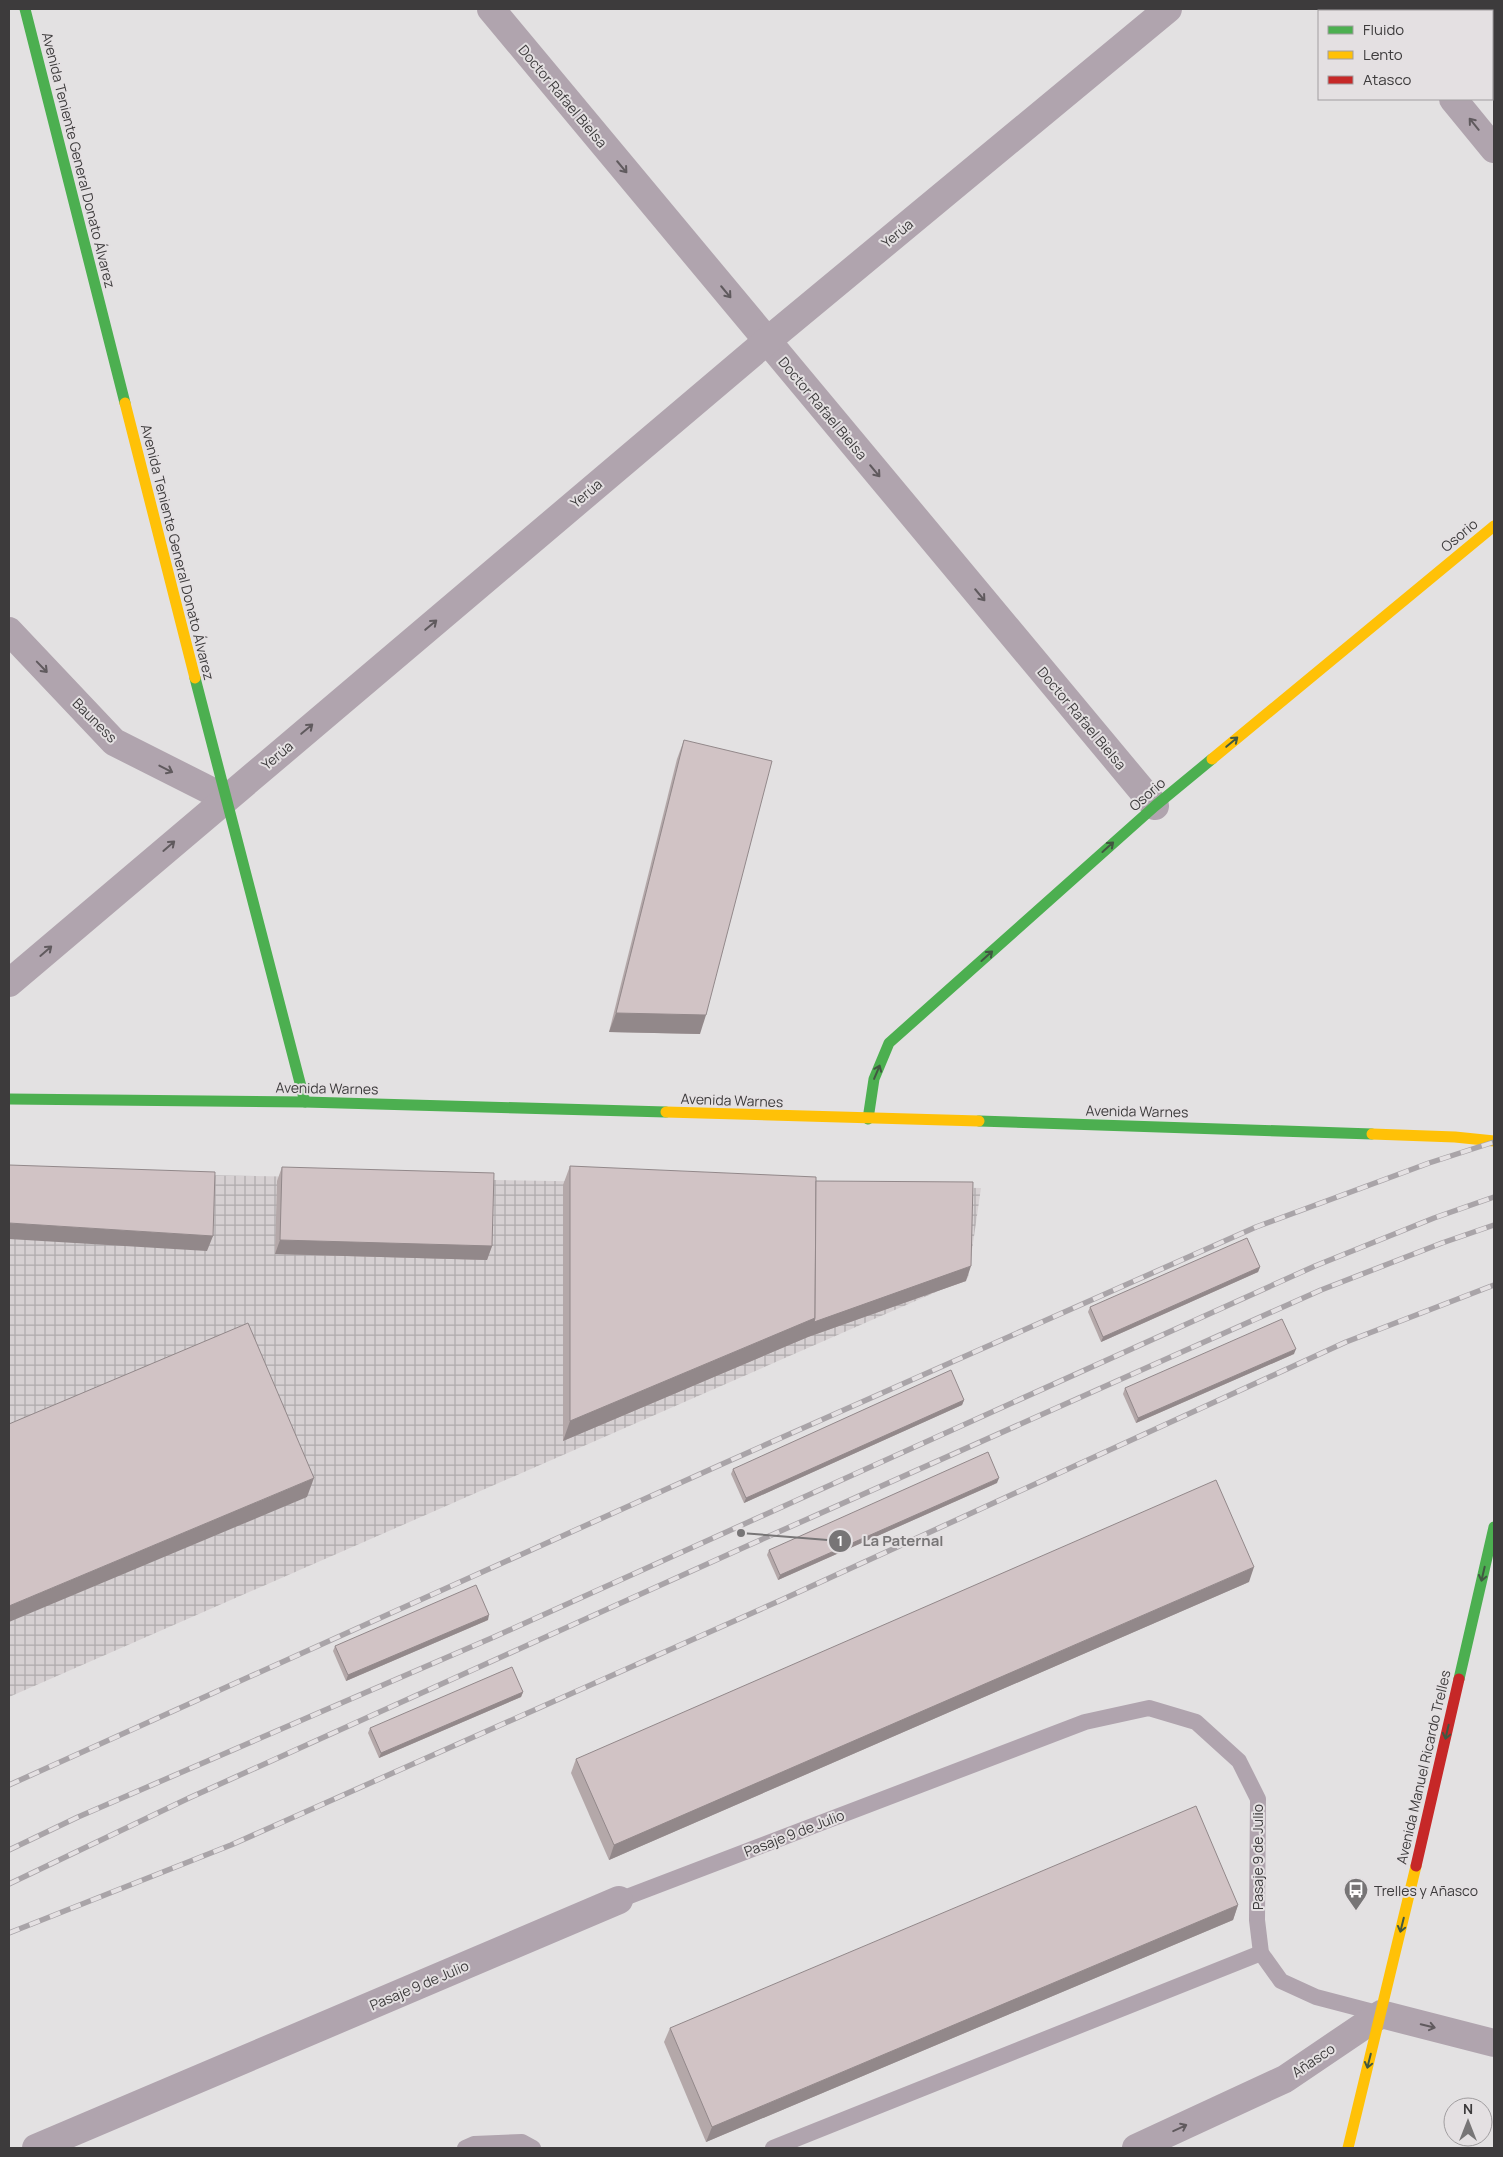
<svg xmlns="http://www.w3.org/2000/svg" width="1503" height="2157" viewBox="0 0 1503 2157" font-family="Manrope,sans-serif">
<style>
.industrial{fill:url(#industrial-grid)}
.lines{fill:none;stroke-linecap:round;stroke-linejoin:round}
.lane{stroke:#b0a4ae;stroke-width:16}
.street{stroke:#b0a4ae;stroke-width:28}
.fast{stroke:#4caf50;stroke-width:11}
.slow{stroke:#ffc107;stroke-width:11}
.jam{stroke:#c62828;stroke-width:11}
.rail-casing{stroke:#a9a4a8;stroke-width:5.5}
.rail{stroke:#e4e0e2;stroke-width:4;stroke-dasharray:11;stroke-linecap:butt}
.wall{fill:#b4a8a9}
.shaded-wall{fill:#92888a}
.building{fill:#d1c3c5;stroke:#92888a}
.oneway{stroke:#605a5e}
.oneway2{stroke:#415841}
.labels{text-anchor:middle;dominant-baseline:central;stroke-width:4;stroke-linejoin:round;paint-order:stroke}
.street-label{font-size:14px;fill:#3d3b3c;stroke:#e4e0e2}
.poi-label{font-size:14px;fill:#3d3b3c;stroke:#e4e0e2;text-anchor:start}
.leader{fill:none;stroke:#777576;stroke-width:2}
.callout-dot{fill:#777576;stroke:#e4e0e2;stroke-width:2}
.mark-label{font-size:15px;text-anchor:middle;font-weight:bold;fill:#fff}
.callout-label{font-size:15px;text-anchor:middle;font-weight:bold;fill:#777576;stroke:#e4e0e2;stroke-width:4;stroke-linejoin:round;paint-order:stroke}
</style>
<defs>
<pattern id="industrial-grid" width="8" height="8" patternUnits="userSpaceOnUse" patternTransform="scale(1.25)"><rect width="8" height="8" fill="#d6d0d2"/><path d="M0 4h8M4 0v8" fill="none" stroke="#afaaac"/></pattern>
</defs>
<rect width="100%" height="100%" fill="#e3e1e2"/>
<!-- industrial -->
<polygon class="industrial" points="9,1172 981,1188 968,1278 9,1697"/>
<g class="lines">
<!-- lane -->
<g class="lane">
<polyline points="619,1900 1085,1722 1149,1708 1196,1722 1239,1761 1258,1799 1257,1920 1261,1953 1281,1981 1316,1997 1381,2014"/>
<polyline points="465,2148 474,2144 522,2142 533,2148"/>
<polyline points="773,2148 1261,1953"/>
</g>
<!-- street -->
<g class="street">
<polyline points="491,9 1155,806"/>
<polyline points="1380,9 1382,11"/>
<polyline points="1453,99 1494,149"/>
<polyline points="9,631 114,742 225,798"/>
<polyline points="9,983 767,341 1168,9"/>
<polyline points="36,2148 619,1900"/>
<polyline points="1136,2148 1285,2079 1381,2014 1494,2043"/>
</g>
<!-- fast -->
<g class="fast">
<polyline points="25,9 125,403"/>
<polyline points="195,678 305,1102"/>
<polyline points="9,1099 305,1102 666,1112"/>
<polyline points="868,1119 874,1079 889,1043 1155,806 1212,759"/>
<polyline points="979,1121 1372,1134"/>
<polyline points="1459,1679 1494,1527"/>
</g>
<!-- slow -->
<g class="slow">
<polyline points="125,403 195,678"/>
<polyline points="1212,759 1494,526"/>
<polyline points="666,1112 979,1121"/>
<polyline points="1372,1134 1455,1137 1494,1141"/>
<polyline points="1348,2148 1416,1866"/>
</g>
<!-- jam -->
<polyline class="jam" points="1416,1866 1459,1679"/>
<defs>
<g id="rail">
<polyline points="9,1785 720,1465 1256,1227 1429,1163 1494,1142"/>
<polyline points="9,1850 78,1817 494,1637 1315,1266 1434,1218 1494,1197"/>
<polyline points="9,1884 189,1798 747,1546 1321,1290 1442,1243 1494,1225"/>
<polyline points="9,1933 231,1845 779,1601 1346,1342 1494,1285"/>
</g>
</defs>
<!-- rail casing -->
<use href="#rail" class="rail-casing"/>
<!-- rail -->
<use href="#rail" class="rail"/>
</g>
<!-- wall -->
<g class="wall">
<polygon points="684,740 700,1034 609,1032 677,759"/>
<polygon points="570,1166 816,1181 966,1281 808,1337 563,1441 563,1185"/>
<polygon points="282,1167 492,1246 487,1260 275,1254 277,1181"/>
<polygon points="1260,1267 1258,1272 1101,1342 1088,1312 1090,1307"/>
<polygon points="1294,1354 1136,1423 1123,1394 1125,1388"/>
<polygon points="964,1400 962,1405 744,1503 731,1474 733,1469"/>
<polygon points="997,1483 778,1580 767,1555 769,1550"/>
<polygon points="1249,1582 609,1860 571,1773 576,1759"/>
<polygon points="488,1620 346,1681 333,1651 335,1646"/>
<polygon points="523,1692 521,1697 379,1758 368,1733 370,1728"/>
<polygon points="1238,1905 1233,1920 706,2142 664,2042 670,2028"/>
</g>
<!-- shaded-wall -->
<g class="shaded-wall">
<polygon points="616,1013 706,1015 700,1034 609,1032"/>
<polygon points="9,1223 213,1236 207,1251 9,1239"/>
<polygon points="280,1240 492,1246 487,1260 275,1254"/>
<polygon points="971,1266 966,1281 808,1337 563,1441 570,1421 815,1318"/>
<polygon points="1260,1267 1258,1272 1101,1342 1103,1337"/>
<polygon points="1296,1349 1294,1354 1136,1423 1138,1418"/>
<polygon points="964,1400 962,1405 744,1503 746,1498"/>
<polygon points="314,1478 307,1497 9,1622 9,1606"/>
<polygon points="999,1478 997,1483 778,1580 780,1575"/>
<polygon points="1254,1567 1249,1582 609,1860 614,1845"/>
<polygon points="489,1615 488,1620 346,1681 348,1675"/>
<polygon points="523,1692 521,1697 379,1758 381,1753"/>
<polygon points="1238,1905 1233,1920 706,2142 712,2127"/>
</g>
<!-- building -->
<g class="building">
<polygon points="684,740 772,761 706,1015 616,1013"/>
<polygon points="9,1165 215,1172 213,1236 9,1223"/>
<polygon points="570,1166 816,1177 815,1318 570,1421"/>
<polygon points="282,1167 494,1173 492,1246 280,1240"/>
<polygon points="816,1181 973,1182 971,1266 814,1322 815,1318"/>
<polygon points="1247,1238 1260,1267 1103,1337 1090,1307"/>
<polygon points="1282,1319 1296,1349 1138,1418 1125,1388"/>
<polygon points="248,1323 314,1478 9,1606 9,1424"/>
<polygon points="951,1370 964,1400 746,1498 733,1469"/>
<polygon points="988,1452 999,1478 780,1575 769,1550"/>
<polygon points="1216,1480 1254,1567 614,1845 576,1759"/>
<polygon points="476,1585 489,1615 348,1675 335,1646"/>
<polygon points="512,1667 523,1692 381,1753 370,1728"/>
<polygon points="1196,1806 1238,1905 712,2127 670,2028"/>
</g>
<!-- one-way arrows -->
<defs><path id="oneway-shaft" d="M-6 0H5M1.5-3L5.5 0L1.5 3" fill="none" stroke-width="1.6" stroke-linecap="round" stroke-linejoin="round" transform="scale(1.25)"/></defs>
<g class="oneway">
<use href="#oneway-shaft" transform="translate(1474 124) rotate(-129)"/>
<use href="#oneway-shaft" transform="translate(622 167) rotate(50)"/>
<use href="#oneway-shaft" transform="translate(726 292) rotate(50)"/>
<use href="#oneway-shaft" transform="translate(875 471) rotate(50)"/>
<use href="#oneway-shaft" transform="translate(980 595) rotate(50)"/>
<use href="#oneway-shaft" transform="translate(431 625) rotate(-40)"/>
<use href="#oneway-shaft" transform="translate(42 667) rotate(46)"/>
<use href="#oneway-shaft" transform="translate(307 729) rotate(-40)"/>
<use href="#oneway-shaft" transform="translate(166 769) rotate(27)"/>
<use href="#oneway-shaft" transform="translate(169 846) rotate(-41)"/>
<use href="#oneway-shaft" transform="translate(46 951) rotate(-41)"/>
<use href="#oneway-shaft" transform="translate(1428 2026) rotate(14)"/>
<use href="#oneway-shaft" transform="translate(1180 2128) rotate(-25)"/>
</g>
<g class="oneway2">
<use href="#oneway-shaft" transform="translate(1232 742) rotate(-40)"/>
<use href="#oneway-shaft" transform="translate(1108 847) rotate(-42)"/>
<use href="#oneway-shaft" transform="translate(987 956) rotate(-42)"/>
<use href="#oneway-shaft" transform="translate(877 1072) rotate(-67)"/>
<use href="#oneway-shaft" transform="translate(1483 1574) rotate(103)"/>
<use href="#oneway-shaft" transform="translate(1447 1732) rotate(103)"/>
<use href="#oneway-shaft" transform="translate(1402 1925) rotate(104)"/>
<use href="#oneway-shaft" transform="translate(1369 2061) rotate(104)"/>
</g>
<!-- icons -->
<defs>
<symbol id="bus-pin" viewBox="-11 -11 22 30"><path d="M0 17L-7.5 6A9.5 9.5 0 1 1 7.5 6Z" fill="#777576" stroke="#e4e0e2"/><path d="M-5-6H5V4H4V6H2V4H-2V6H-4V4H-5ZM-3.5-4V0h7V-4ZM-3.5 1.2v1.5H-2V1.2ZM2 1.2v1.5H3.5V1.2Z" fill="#fff"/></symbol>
</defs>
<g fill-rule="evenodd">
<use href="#bus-pin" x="1342" y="1876" width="28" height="38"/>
</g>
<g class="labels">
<!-- street labels -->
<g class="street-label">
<text transform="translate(563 96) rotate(50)">Doctor Rafael Bielsa</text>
<text transform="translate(79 160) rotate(76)">Avenida Teniente General Donato Álvarez</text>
<text transform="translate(897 233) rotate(-40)">Yerúa</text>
<text transform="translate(823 408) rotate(50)">Doctor Rafael Bielsa</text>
<text transform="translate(586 493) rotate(-40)">Yerúa</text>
<text transform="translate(1459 535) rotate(-40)">Osorio</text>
<text transform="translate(178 552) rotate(76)">Avenida Teniente General Donato Álvarez</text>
<text transform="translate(1082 718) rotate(50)">Doctor Rafael Bielsa</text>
<text transform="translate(95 720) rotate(45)">Bauness</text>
<text transform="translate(277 755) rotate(-40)">Yerúa</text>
<text transform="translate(1147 794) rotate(-41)">Osorio</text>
<text transform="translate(327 1088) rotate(1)">Avenida Warnes</text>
<text transform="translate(732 1100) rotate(2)">Avenida Warnes</text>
<text transform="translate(1137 1111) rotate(1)">Avenida Warnes</text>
<text transform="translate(1423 1767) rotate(-77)">Avenida Manuel Ricardo Trelles</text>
<text transform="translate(794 1833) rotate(-21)">Pasaje 9 de Julio</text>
<text transform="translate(1257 1857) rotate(-90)">Pasaje 9 de Julio</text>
<text transform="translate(419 1985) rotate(-23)">Pasaje 9 de Julio</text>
<text transform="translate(1313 2060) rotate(-34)">Añasco</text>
</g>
<!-- poi labels -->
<g class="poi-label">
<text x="1374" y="1890">Trelles y Añasco</text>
</g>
</g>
<!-- callouts -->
<path class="leader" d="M741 1533L840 1541"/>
<g class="callout-dot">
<circle cx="741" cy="1533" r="5"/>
<circle cx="840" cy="1541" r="12"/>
</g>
<g class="mark-label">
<text x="840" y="1546">1</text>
</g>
<g class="callout-label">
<text x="903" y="1546">La Paternal</text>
</g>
<!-- border -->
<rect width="1503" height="2157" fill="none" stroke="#3d3b3c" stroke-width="20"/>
<!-- legend -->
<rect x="1318" y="10" width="175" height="90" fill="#e4e0e2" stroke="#a19ea0"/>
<rect x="1328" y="26" width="25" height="8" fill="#4caf50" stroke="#a19ea0"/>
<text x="1363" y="35" font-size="15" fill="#3d3b3c">Fluido</text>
<rect x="1328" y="51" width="25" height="8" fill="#ffc107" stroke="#a19ea0"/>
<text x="1363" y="60" font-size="15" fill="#3d3b3c">Lento</text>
<rect x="1328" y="76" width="25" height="8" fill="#c62828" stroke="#a19ea0"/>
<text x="1363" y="85" font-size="15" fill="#3d3b3c">Atasco</text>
<!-- north arrow -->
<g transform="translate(1468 2122)"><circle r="24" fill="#e4e0e2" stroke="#a19ea0"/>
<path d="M0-4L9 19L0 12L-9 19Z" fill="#777576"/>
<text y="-8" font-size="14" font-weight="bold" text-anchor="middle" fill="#3d3b3c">N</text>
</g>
</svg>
